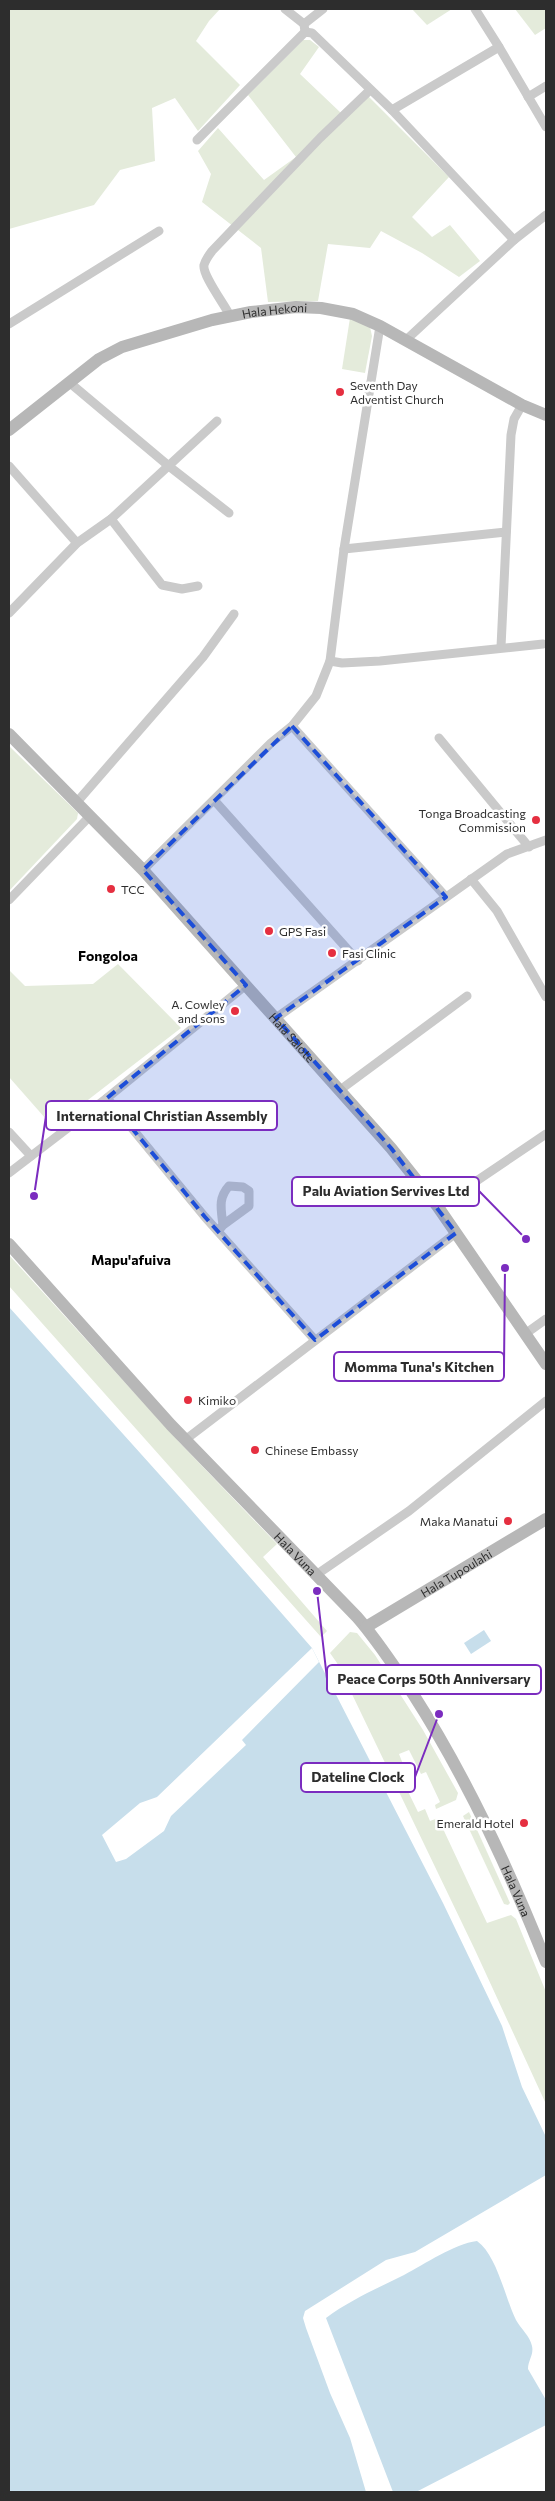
<svg xmlns="http://www.w3.org/2000/svg" width="555" height="2501" viewBox="0 0 555 2501" font-family="Commissioner,sans-serif">
<style>
.green{fill:#e4ebdb}
.water{fill:#c7deeb}
.pier{fill:#fff}
.lines{fill:none;stroke-linecap:round;stroke-linejoin:round}
.street{stroke:#cacaca;stroke-width:9}
.secondary{stroke:#b7b7b7;stroke-width:12}
.marked{fill:#1d4ed8;fill-opacity:0.2;stroke:#1d4ed8;stroke-width:4;stroke-dasharray:10 6;stroke-linejoin:round}
.poi-dot{fill:#e52f40;stroke:#fff;stroke-width:2}
.labels{text-anchor:middle;dominant-baseline:central;stroke-width:5;stroke-linejoin:round;paint-order:stroke}
.street-label{font-size:12px;fill:#2d2d2d;stroke:#fff}
.poi-label{font-size:12px;fill:#2d2d2d;stroke:#fff;text-anchor:start}
.neighbourhood-label{font-size:14px;font-weight:bold;fill:#000;stroke:#fff}
.leader{fill:none;stroke:#7b2cbf;stroke-width:2}
.callout-dot{fill:#7b2cbf;stroke:#fff;stroke-width:2}
.callout{fill:#fff;stroke:#7b2cbf;stroke-width:2}
.callout-label{font-size:14px;text-anchor:middle;font-weight:bold;fill:#2d2d2d}
</style>
<rect width="100%" height="100%" fill="#fff"/>
<!-- green -->
<g class="green">
<polygon points="9,9 220,9 209,21 196,41 240,85 198,131 175,98 152,108 155,161 120,170 94,205 9,229"/>
<polygon points="412,9 452,9 427,25"/>
<polygon points="515,9 546,9 546,28 535,35"/>
<polygon points="303,40 310,40 319,47 300,74 341,113 364,92 449,177 412,217 432,237 450,225 480,261 459,277 422,253 381,231 370,248 328,244 318,301 268,302 261,248 202,202 211,174 198,151 218,128 264,180 296,157 248,95"/>
<polygon points="350,318 370,327 372,336 365,373 342,369"/>
<polygon points="9,746 78,813 77,819 9,891"/>
<polygon points="118,964 181,1028 53,1127 9,1077 9,970 25,986 93,984"/>
<polygon points="9,1255 180,1443 277,1544 263,1557 327,1631 321,1637 9,1286"/>
<polygon points="350,1632 357,1633 375,1655 423,1730 458,1793 456,1800 436,1809 435,1805 440,1802 426,1772 421,1774 409,1750 399,1754 403,1764 396,1767 418,1812 425,1809 430,1821 438,1818 487,1923 511,1915 516,1919 546,1992 546,2104 475,1950 337,1663 330,1653"/>
<polygon points="469,1812 510,1903 508,1905 504,1904 463,1816"/>
</g>
<!-- water -->
<g class="water">
<polygon points="9,1307 185,1503 312,1648 443,1903 502,2026 522,2087 546,2137 546,2175 415,2252 386,2260 305,2311 303,2318 306,2328 330,2393 350,2438 366,2492 9,2492"/>
<polygon points="484,1630 491,1641 471,1654 464,1643"/>
<path d="M477,2241C497,2255 505,2298 516,2320C521,2329 530,2336 532,2346C534,2355 528,2360 528,2369L546,2400V2425L416,2492H393L326,2318C350,2300 378,2288 404,2275C425,2264 454,2244 477,2241Z"/>
</g>
<!-- pier -->
<polygon class="pier" points="312,1648 319,1662 242,1740 246,1745 171,1816 164,1831 126,1859 116,1862 102,1835 140,1803 157,1797"/>
<g class="lines">
<!-- street -->
<g class="street">
<polyline points="285,9 304,24"/>
<polyline points="475,9 499,47"/>
<polyline points="305,32 304,24 323,9"/>
<polyline points="528,97 546,86"/>
<polyline points="197,140 305,32 312,33 392,110"/>
<polyline points="514,240 392,110 499,47 546,127"/>
<path d="M230,316C225,305 202,275 204,265C205,261 209,255 212,251L320,138L370,90"/>
<polyline points="9,324 159,231"/>
<polyline points="406,340 514,240 546,215"/>
<polyline points="70,383 170,467 229,513"/>
<polyline points="9,466 77,543"/>
<polyline points="111,519 162,585 182,589 198,586"/>
<polyline points="344,549 506,532"/>
<polyline points="9,613 77,543 111,519 217,421"/>
<polyline points="501,647 511,435 514,419 522,405"/>
<polyline points="330,661 342,663 380,661 543,644"/>
<polyline points="292,726 446,897"/>
<polyline points="439,738 529,847"/>
<polyline points="214,800 358,961"/>
<polyline points="77,802 203,657 234,614"/>
<polyline points="143,870 271,743 292,726 316,696 330,661 344,549 380,326"/>
<polyline points="471,879 497,911 546,997"/>
<polyline points="9,900 90,816"/>
<polyline points="276,1018 507,854 546,840"/>
<polyline points="340,1090 467,996"/>
<polyline points="107,1098 205,1217 315,1340"/>
<polyline points="9,1132 31,1156"/>
<polyline points="9,1173 107,1098 246,985"/>
<polyline points="438,1207 546,1134"/>
<path d="M218,1231L223,1225L249,1206V1191L243,1187L229,1186C218,1198 221,1209 223,1225"/>
<polyline points="525,1334 546,1319"/>
<polyline points="185,1440 456,1233"/>
<polyline points="316,1575 409,1511 546,1401"/>
</g>
<!-- secondary -->
<g class="secondary">
<path id="s1" d="M9,430L99,359L122,347L212,320L251,312L296,307L321,308L353,314L380,326L522,405L546,415"/>
<path id="s2" d="M9,734L143,870L391,1148L438,1207L546,1364"/>
<path id="s3" d="M9,1244L171,1425L357,1617C378,1641 395,1668 413,1694C467,1778 509,1869 546,1962"/>
<path id="s4" d="M366,1627L546,1519"/>
</g>
</g>
<!-- marked area -->
<path class="marked" d="M292,726L446,897L276,1018L391,1148L456,1233L315,1340L205,1217L107,1098L246,985L143,870Z"/>
<!-- markers -->
<g class="poi-dot">
<circle cx="340" cy="392" r="5"/>
<circle cx="536" cy="820" r="5"/>
<circle cx="111" cy="889" r="5"/>
<circle cx="269" cy="931" r="5"/>
<circle cx="332" cy="953" r="5"/>
<circle cx="235" cy="1011" r="5"/>
<circle cx="188" cy="1400" r="5"/>
<circle cx="255" cy="1450" r="5"/>
<circle cx="508" cy="1521" r="5"/>
<circle cx="524" cy="1823" r="5"/>
</g>
<g class="labels">
<!-- street labels -->
<g class="street-label">
<text stroke="none"><textPath href="#s1" startOffset="298">Hala Hekoni</textPath></text>
<text stroke="none"><textPath href="#s2" startOffset="415">Hala Sālote</textPath></text>
<text stroke="none"><textPath href="#s3" startOffset="422">Hala Vuna</textPath></text>
<text stroke="none"><textPath href="#s4" startOffset="105">Hala Tupoulahi</textPath></text>
<text stroke="none"><textPath href="#s3" startOffset="828">Hala Vuna</textPath></text>
</g>
<!-- poi labels -->
<g class="poi-label">
<text x="350" y="385">Seventh Day<tspan x="350" dy="14">Adventist Church</tspan></text>
<text x="526" y="813" text-anchor="end">Tonga Broadcasting<tspan x="526" dy="14">Commission</tspan></text>
<text x="121" y="889">TCC</text>
<text x="279" y="931">GPS Fasi</text>
<text x="342" y="953">Fasi Clinic</text>
<text x="225" y="1004" text-anchor="end">A. Cowley<tspan x="225" dy="14">and sons</tspan></text>
<text x="198" y="1400">Kimiko</text>
<text x="265" y="1450">Chinese Embassy</text>
<text x="498" y="1521" text-anchor="end">Maka Manatui</text>
<text x="514" y="1823" text-anchor="end">Emerald Hotel</text>
</g>
<!-- neighbourhood labels -->
<g class="neighbourhood-label">
<text x="108" y="955">Fongoloa</text>
<text x="131" y="1259">Mapu'afuiva</text>
</g>
</g>
<!-- callouts -->
<path class="leader" d="M34 1196L46 1116M526 1239L479 1191M505 1268L504 1367M317 1591L327 1679M439 1714L415 1777"/>
<g class="callout-dot">
<circle cx="34" cy="1196" r="5"/>
<circle cx="526" cy="1239" r="5"/>
<circle cx="505" cy="1268" r="5"/>
<circle cx="317" cy="1591" r="5"/>
<circle cx="439" cy="1714" r="5"/>
</g>
<g class="callout">
<rect x="46" y="1101" width="231" height="29" rx="5"/>
<rect x="292" y="1177" width="187" height="29" rx="5"/>
<rect x="334" y="1352" width="170" height="29" rx="5"/>
<rect x="327" y="1665" width="214" height="29" rx="5"/>
<rect x="301" y="1763" width="114" height="29" rx="5"/>
</g>
<g class="callout-label">
<text x="162" y="1121">International Christian Assembly</text>
<text x="386" y="1196">Palu Aviation Servives Ltd</text>
<text x="419" y="1372">Momma Tuna's Kitchen</text>
<text x="434" y="1684">Peace Corps 50th Anniversary</text>
<text x="358" y="1782">Dateline Clock</text>
</g>
<!-- border -->
<rect width="555" height="2501" fill="none" stroke="#2d2d2d" stroke-width="20"/>
</svg>
